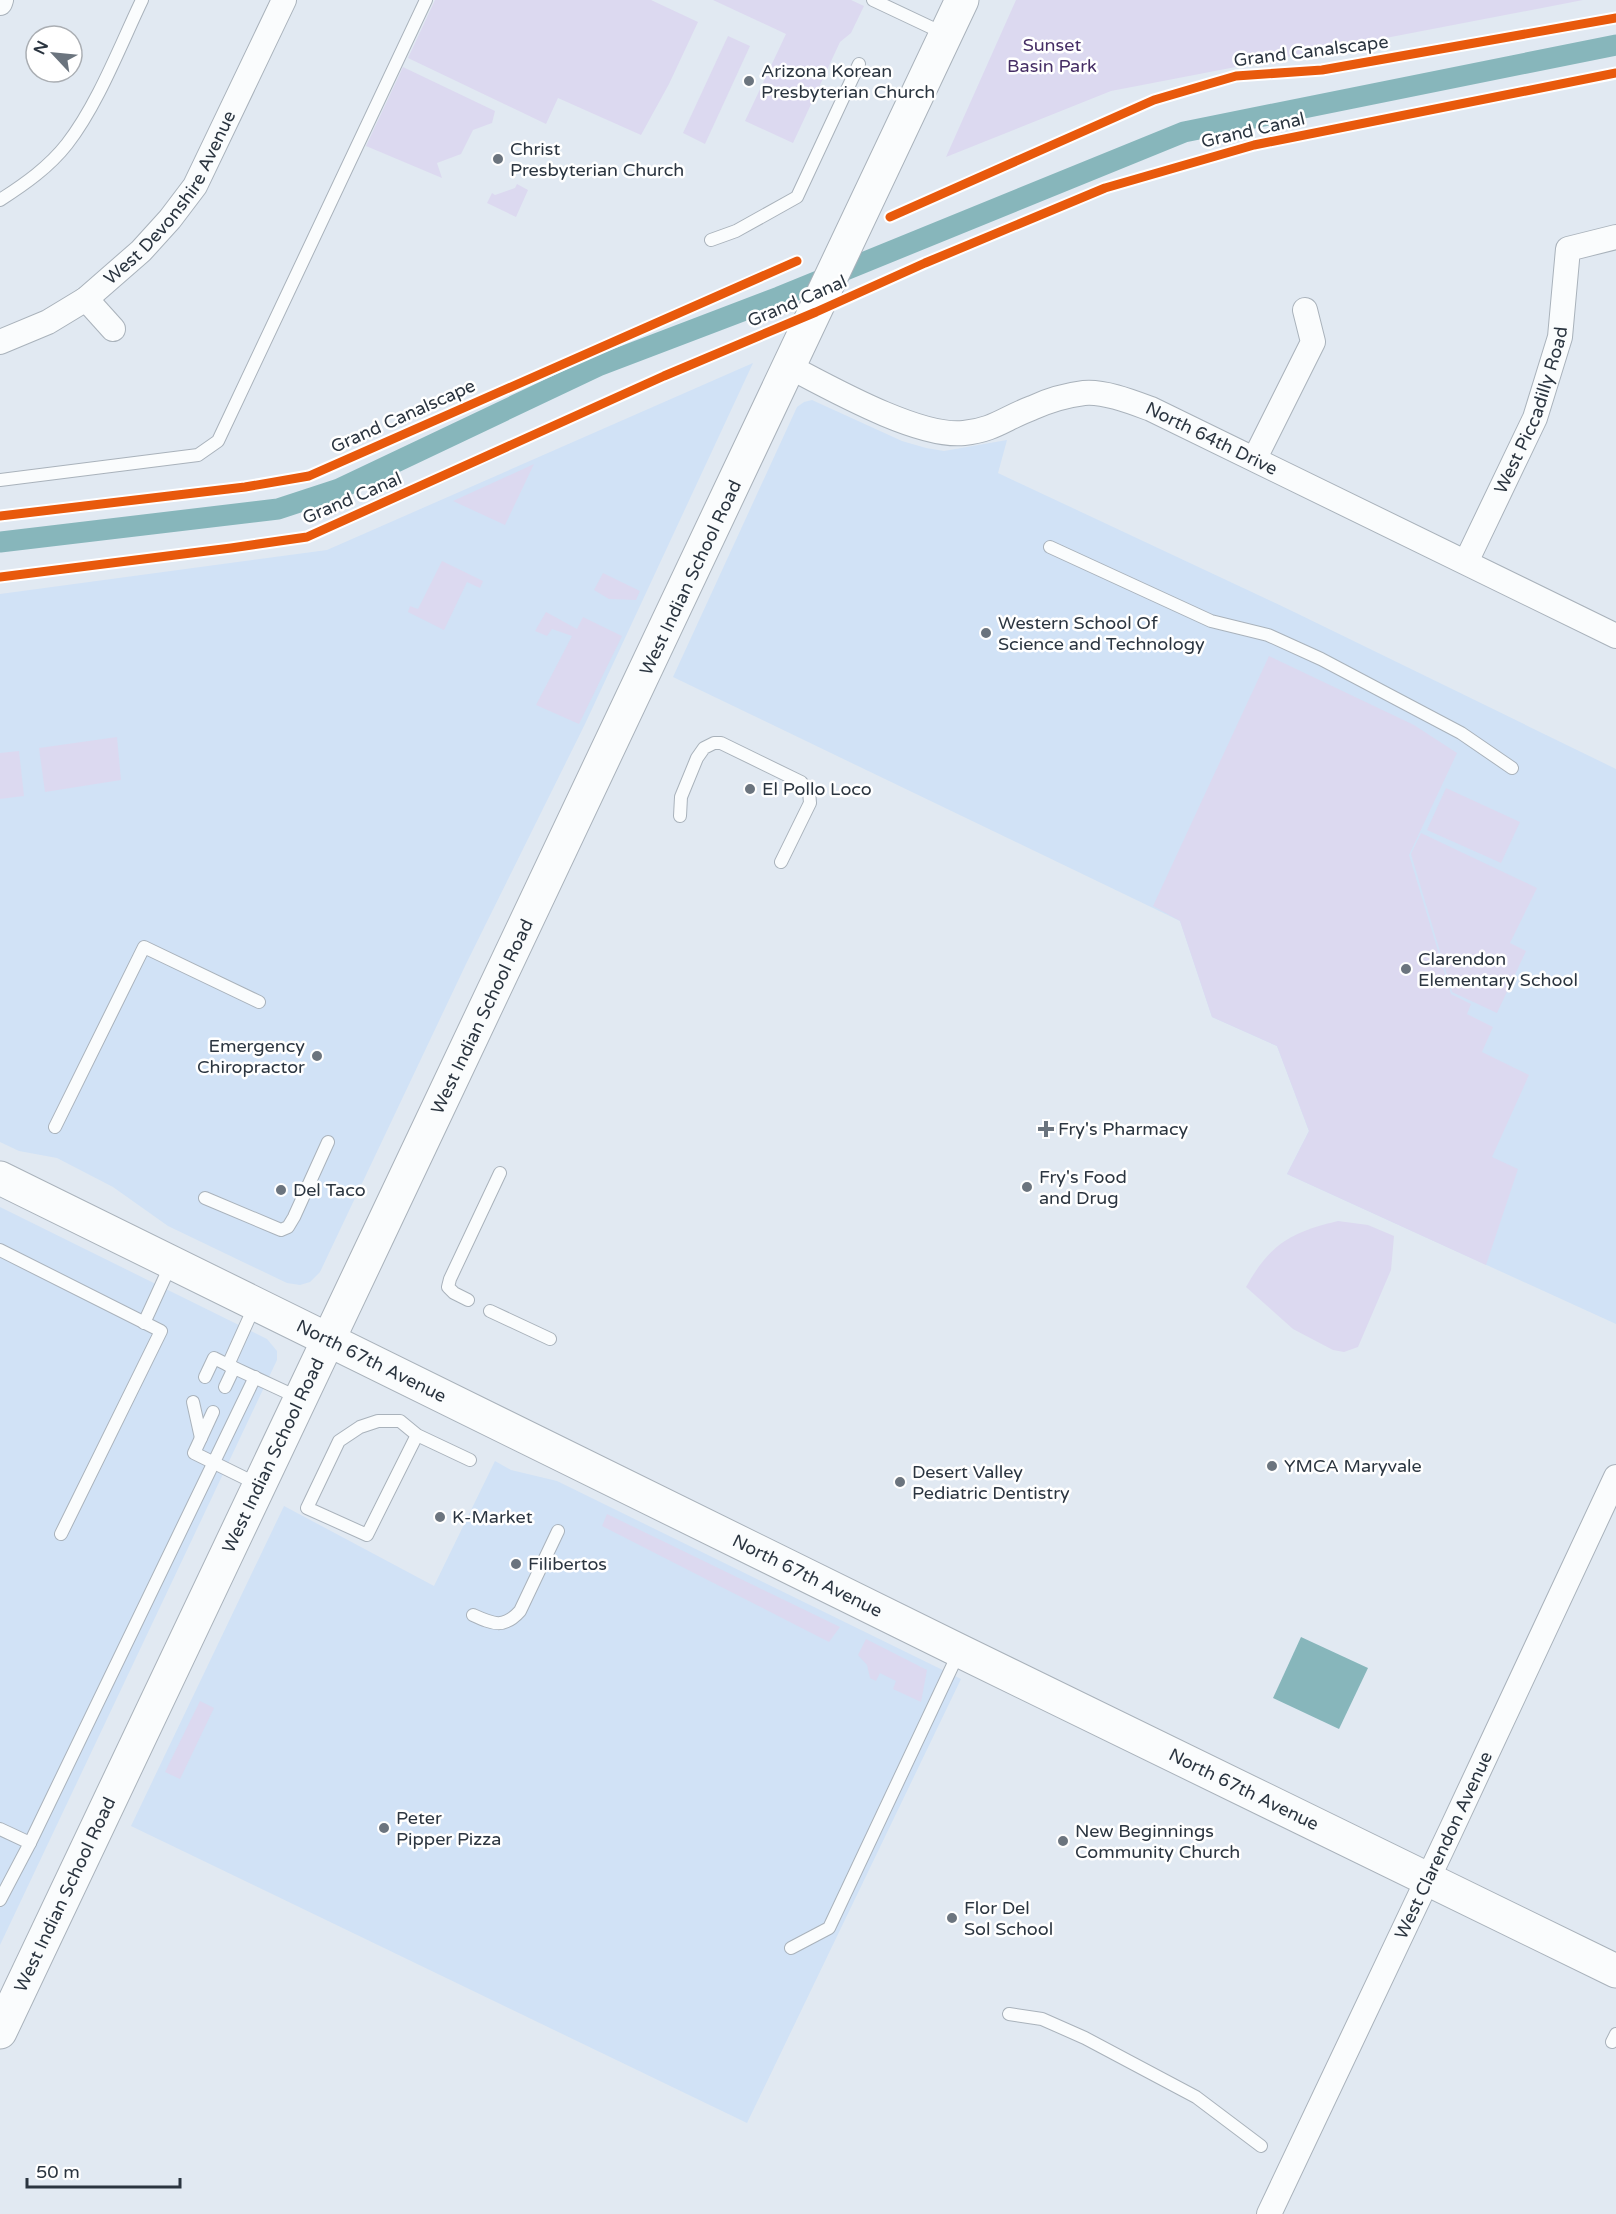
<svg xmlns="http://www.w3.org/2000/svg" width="1616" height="2214" viewBox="0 0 1616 2214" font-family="'Varela Round',sans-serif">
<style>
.built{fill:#d1e2f6}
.green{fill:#dcd9f0}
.water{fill:#87b6bb}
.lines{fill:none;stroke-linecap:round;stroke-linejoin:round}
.canal{stroke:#87b6bb;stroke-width:21}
.lane-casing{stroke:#a9b2bb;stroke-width:14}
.street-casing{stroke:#a9b2bb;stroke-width:26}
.secondary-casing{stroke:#a9b2bb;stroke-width:35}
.lane{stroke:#fafcfd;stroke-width:12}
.street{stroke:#fafcfd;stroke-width:24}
.secondary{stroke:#fafcfd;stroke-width:33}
.cycleway-casing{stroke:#fff;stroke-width:13}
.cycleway{stroke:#e8590c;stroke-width:9}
.poi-dot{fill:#6b747e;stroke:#fff;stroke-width:2}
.labels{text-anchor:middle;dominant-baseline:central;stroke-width:5;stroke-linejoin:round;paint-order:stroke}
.park-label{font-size:18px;fill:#462e65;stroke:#fff}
.street-label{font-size:18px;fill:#2b3540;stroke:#fff}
.poi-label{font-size:18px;fill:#2b3540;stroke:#fff;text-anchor:start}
</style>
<rect width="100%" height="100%" fill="#e1e9f2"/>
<!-- built -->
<g class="built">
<polygon points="753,363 585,724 466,964 320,1272 310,1282 300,1285 287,1283 168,1226 113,1187 57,1158 19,1151 0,1142 0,594 327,550"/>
<polygon points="812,400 902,441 926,448 944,451 1007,440 998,473 1290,610 1616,769 1616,1324 1287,1174 1309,1131 1277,1046 1212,1017 1180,921 673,677 797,407 804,402"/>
<polygon points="0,1207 267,1339 277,1351 277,1360 0,1945"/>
<polygon points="495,1461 511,1470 557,1481 961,1679 747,2123 131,1826 284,1506 434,1586"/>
</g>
<!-- green -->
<g class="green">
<polygon points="435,0 651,0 698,22 669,84 641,135 558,98 546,124 408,58"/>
<polygon points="713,0 851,0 864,6 851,33 840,42 793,143 745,121 786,34"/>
<polygon points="1016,0 1583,0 1111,91 946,157"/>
<polygon points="728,36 750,46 705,144 683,133"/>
<polygon points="403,67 495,111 492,123 473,130 461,154 437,163 442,178 366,146"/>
<polygon points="517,184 528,190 516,217 487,203 492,193 495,195 515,188"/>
<polygon points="534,464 505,525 453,501"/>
<polygon points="442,561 483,581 480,588 467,582 444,630 408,612 410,606 418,609"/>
<polygon points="603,573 640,591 636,600 609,599 594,590"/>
<polygon points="546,612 577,629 583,617 622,636 579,724 536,705 572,636 552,629 547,636 535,631"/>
<polygon points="1269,656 1414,725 1457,753 1409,855 1451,994 1471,1004 1467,1014 1493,1027 1482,1052 1529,1075 1492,1157 1518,1169 1486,1265 1287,1174 1309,1131 1277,1046 1212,1017 1180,921 1153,906"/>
<polygon points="117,737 121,780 45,792 39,748"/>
<polygon points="19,751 24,796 0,799 0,753"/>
<polygon points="1446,788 1520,822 1501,863 1427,830"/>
<polygon points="1421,833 1537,888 1510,943 1526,951 1497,1013 1452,992 1411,854"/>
<path d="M1338,1221L1368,1225L1394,1236L1391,1270L1358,1347L1344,1352L1333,1350L1293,1329L1246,1287C1270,1244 1291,1232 1338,1221Z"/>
<polygon points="607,1514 840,1627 829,1642 602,1526"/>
<polygon points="866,1639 927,1670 921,1702 893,1689 896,1681 880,1673 876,1681 870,1678 867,1665 858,1655"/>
<polygon points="200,1701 214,1708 180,1779 165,1772"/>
</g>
<!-- water -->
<polygon class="water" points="1301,1637 1368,1668 1339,1729 1273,1698"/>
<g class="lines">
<!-- canal -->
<polyline class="canal" points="0,542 278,509 339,489 598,366 779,297 1184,132 1616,45"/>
<defs>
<g id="lane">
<polyline points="873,0 945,34"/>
<path d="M0,200C25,184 49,167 67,144C98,104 120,46 142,0"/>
<polyline points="711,240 736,231 797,197 859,64"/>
<polyline points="0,480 198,455 218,441 426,0"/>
<polyline points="1050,547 1211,621 1268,635 1321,659 1461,733 1512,768"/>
<polyline points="680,816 681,797 697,758 704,748 714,743 721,743 801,782 809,791 810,803 781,862"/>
<polyline points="55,1127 144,947 259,1002"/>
<polyline points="205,1198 281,1230 288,1227 294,1217 328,1142"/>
<polyline points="0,1250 161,1331 61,1534"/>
<polyline points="468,1300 454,1293 448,1287 450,1279 500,1173"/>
<polyline points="255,1305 228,1365 299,1398"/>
<polyline points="490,1311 550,1339"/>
<polyline points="144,1323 171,1264"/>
<polyline points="205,1377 214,1358 228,1365"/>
<polyline points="225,1387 234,1368"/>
<polyline points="193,1402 201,1438"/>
<polyline points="213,1412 194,1453 257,1484"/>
<polyline points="417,1435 367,1535 307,1508 339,1441 360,1427 378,1421 400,1421 417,1435 470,1460"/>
<path d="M473,1615C493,1624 504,1629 520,1611L558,1531"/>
<polyline points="0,1829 30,1843 0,1900"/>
<polyline points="30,1843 255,1377"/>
<polyline points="791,1948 829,1928 959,1652"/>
<polyline points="1009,2014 1042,2019 1085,2038 1196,2097 1261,2146"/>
<polyline points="1612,2042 1616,2034"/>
</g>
<g id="street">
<polyline points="0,3 1,0"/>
<polyline points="86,299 113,329"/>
<path id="s1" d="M0,342L48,322L86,299L141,251L170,219L195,186L284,0"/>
<path id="s2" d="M790,367C832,389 919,438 964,433C994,430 1005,418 1032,408C1047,401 1068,395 1084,393C1104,391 1132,402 1151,409L1616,636"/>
<polyline points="1255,458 1313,342 1305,310"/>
<path id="s3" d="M1466,562L1535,418L1560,337L1568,249L1616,237"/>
<path id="s4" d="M1269,2214L1451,1830L1616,1477"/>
</g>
<g id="secondary">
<path id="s5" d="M0,1178L960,1651L1616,1971"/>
<path id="s6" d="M0,2032C319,1354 646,679 962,0"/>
</g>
</defs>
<!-- lane casing -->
<use href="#lane" class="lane-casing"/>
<!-- street casing -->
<use href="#street" class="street-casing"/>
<!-- secondary casing -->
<use href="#secondary" class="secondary-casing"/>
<!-- lane -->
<use href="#lane" class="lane"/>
<!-- street -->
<use href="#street" class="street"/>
<!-- secondary -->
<use href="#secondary" class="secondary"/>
<defs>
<g id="cycleway">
<polyline points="890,217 1154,100 1236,76 1322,70 1616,18"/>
<polyline points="0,516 245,487 309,476 797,261"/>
<polyline points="0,577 231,548 307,537 664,376 816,312 925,263 1105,188 1254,145 1616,73"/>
</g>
</defs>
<!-- cycleway casing -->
<use href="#cycleway" class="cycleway-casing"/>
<!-- cycleway -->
<use href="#cycleway" class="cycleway"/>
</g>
<!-- markers -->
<g class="poi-dot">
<circle cx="749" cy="81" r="6"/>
<circle cx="498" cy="159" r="6"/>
<circle cx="986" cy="633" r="6"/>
<circle cx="750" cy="789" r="6"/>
<circle cx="1406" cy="969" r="6"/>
<circle cx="317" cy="1056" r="6"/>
<path d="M1043 1120h6v6h6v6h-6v6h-6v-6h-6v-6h6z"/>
<circle cx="1027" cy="1187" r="6"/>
<circle cx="281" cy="1190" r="6"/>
<circle cx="1272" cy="1466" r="6"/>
<circle cx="900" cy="1482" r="6"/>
<circle cx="440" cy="1517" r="6"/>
<circle cx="516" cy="1564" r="6"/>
<circle cx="384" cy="1828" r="6"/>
<circle cx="1063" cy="1841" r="6"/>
<circle cx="952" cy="1918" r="6"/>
</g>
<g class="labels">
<!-- park labels -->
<g class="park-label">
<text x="1052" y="45">Sunset<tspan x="1052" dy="21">Basin Park</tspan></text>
</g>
<!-- street labels -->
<g class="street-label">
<text transform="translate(1311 51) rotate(-7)">Grand Canalscape</text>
<text transform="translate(1253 130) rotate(-13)">Grand Canal</text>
<text stroke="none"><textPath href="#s1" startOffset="230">West Devonshire Avenue</textPath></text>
<text transform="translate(797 301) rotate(-23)">Grand Canal</text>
<text stroke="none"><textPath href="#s3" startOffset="166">West Piccadilly Road</textPath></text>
<text transform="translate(403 416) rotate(-24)">Grand Canalscape</text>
<text stroke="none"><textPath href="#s2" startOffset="452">North 64th Drive</textPath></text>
<text transform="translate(352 498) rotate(-23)">Grand Canal</text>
<text stroke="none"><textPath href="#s6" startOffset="1610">West Indian School Road</textPath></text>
<text stroke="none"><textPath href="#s6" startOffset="1124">West Indian School Road</textPath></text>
<text stroke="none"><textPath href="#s5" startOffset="414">North 67th Avenue</textPath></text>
<text stroke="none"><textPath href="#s6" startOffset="638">West Indian School Road</textPath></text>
<text stroke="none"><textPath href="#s5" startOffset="900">North 67th Avenue</textPath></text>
<text stroke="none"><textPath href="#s5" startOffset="1386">North 67th Avenue</textPath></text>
<text stroke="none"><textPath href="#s4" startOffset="408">West Clarendon Avenue</textPath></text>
<text stroke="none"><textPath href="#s6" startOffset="152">West Indian School Road</textPath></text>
</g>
<!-- poi labels -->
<g class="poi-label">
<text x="761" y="71">Arizona Korean<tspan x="761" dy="21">Presbyterian Church</tspan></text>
<text x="510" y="149">Christ<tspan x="510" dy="21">Presbyterian Church</tspan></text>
<text x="998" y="623">Western School Of<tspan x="998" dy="21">Science and Technology</tspan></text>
<text x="762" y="789">El Pollo Loco</text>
<text x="1418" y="959">Clarendon<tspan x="1418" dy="21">Elementary School</tspan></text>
<text x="305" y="1046" text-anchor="end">Emergency<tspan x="305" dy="21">Chiropractor</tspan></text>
<text x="1058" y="1129">Fry's Pharmacy</text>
<text x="1039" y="1177">Fry's Food<tspan x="1039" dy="21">and Drug</tspan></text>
<text x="293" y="1190">Del Taco</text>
<text x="1284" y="1466">YMCA Maryvale</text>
<text x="912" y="1472">Desert Valley<tspan x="912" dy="21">Pediatric Dentistry</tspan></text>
<text x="452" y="1517">K-Market</text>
<text x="528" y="1564">Filibertos</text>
<text x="396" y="1818">Peter<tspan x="396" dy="21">Pipper Pizza</tspan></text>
<text x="1075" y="1831">New Beginnings<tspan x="1075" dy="21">Community Church</tspan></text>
<text x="964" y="1908">Flor Del<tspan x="964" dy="21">Sol School</tspan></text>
</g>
</g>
<!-- north arrow -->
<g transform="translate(54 54) rotate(296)"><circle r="28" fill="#ffffff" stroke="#aaaeb3" stroke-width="1.5"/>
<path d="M0-4.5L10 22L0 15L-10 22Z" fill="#6b747e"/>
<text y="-9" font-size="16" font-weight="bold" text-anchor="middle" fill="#2b3540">N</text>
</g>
<!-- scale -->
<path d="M27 2178v9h153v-9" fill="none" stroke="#2b3540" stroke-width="3"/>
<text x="36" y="2178" font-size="18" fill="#2b3540" stroke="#ffffff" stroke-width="4.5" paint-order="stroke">50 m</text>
</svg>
